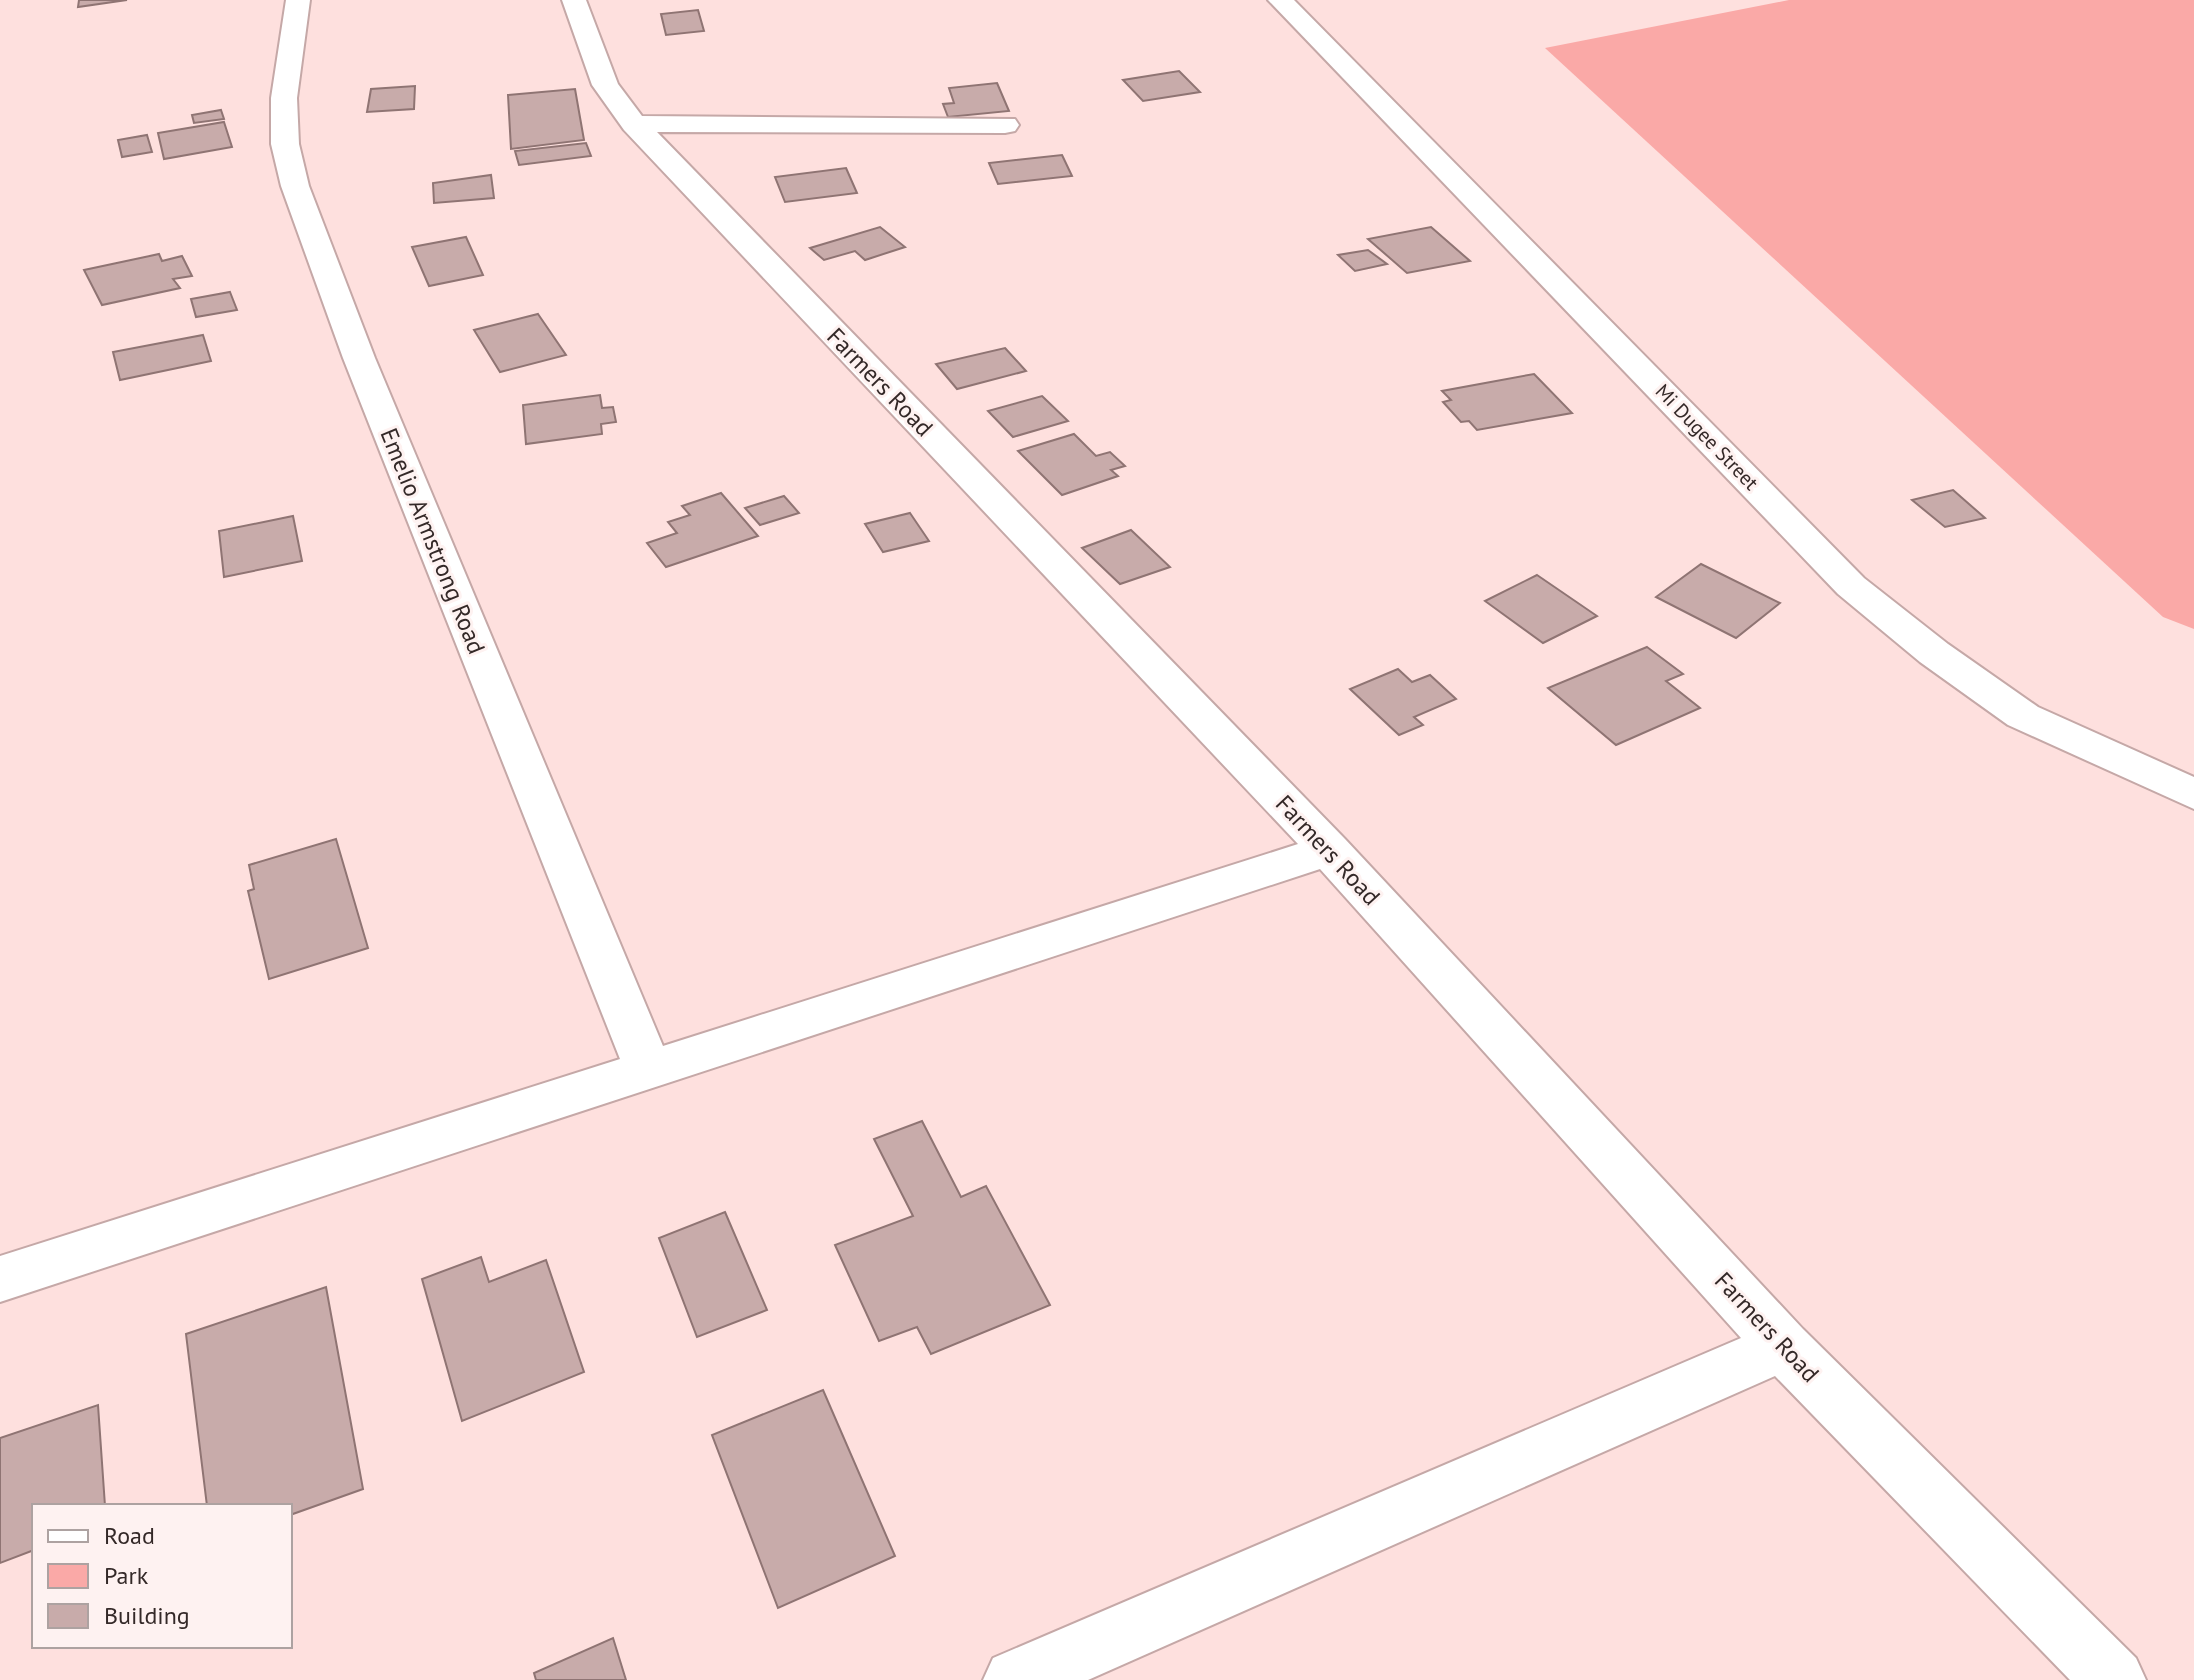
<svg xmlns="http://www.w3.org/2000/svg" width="2194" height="1680" viewBox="0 0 2194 1680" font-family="'PT Sans',sans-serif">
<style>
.green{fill:#faa9a7}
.building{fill:#c8abaa;stroke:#8f7473;stroke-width:2}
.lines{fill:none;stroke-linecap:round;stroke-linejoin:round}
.minor-casing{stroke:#c5a8a7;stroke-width:4}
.minor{fill:#fff;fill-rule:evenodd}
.labels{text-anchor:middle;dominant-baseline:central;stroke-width:6;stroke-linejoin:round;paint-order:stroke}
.far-street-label{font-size:20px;fill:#342928;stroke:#fef2f1}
.street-label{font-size:24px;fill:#342928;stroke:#fef2f1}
</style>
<rect width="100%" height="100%" fill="#fee0de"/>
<!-- green -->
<polygon class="green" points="1789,0 2194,0 2194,629 2163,617 1545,48"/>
<!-- building -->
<g class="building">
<polygon points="79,0 127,0 78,7"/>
<polygon points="698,10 704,31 666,35 661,14"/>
<polygon points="1179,71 1200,92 1143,101 1123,80"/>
<polygon points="997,83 1009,111 948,117 943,104 954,103 949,88"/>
<polygon points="415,86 414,109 367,112 371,89"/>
<polygon points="575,89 584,140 511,149 508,95"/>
<polygon points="221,110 224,119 194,123 192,115"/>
<polygon points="224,122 232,147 164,159 158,133"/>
<polygon points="147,135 152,152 122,157 118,140"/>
<polygon points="586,143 591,156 519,165 515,151"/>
<polygon points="1062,155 1072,176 998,184 989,163"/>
<polygon points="846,168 857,193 785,202 775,177"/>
<polygon points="491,175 494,198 434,203 433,183"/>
<polygon points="880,227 905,247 865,260 855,251 824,260 810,248"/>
<polygon points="1431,227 1470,261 1407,273 1368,239"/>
<polygon points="466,237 483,275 429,286 412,247"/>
<polygon points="1368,250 1387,264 1355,271 1338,255"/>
<polygon points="159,254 162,261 182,256 192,276 173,279 180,288 102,305 84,270"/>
<polygon points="230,292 237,310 196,317 191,299"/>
<polygon points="538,314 566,355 500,372 474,330"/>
<polygon points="203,335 211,361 120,380 113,352"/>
<polygon points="1005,348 1026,371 957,389 936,364"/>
<polygon points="1534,374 1572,413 1477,430 1469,421 1461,422 1443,402 1451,400 1442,391"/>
<polygon points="600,395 602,408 613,407 616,422 601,424 602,434 526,444 523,405"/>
<polygon points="1042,396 1068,421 1013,437 988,411"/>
<polygon points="1074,434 1096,456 1110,452 1125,466 1111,470 1118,476 1062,495 1018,451"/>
<polygon points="1953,490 1985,518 1945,527 1912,500"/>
<polygon points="721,493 758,536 666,567 647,543 677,533 668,522 690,515 682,506"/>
<polygon points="784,496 799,513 760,525 745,508"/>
<polygon points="910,513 929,541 883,552 865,524"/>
<polygon points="293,516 302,561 224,577 219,531"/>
<polygon points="1131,530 1170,567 1120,584 1082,548"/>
<polygon points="1701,564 1780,603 1736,638 1656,597"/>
<polygon points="1537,575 1597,616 1543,643 1485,601"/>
<polygon points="1647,647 1683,674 1666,681 1700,708 1616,745 1548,688"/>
<polygon points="1398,669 1412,682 1430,675 1456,699 1414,717 1423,725 1399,735 1350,689"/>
<polygon points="336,839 368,948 269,979 248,891 254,889 249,865"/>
<polygon points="922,1121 961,1197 986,1186 1050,1305 931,1354 917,1327 879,1341 835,1245 913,1216 874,1139"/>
<polygon points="725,1212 767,1310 697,1337 659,1238"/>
<polygon points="481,1257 489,1282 546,1260 584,1372 462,1421 422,1279"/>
<polygon points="326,1287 363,1489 290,1515 290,1506 207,1506 186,1334"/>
<polygon points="823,1390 895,1556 778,1608 712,1435"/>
<polygon points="98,1405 105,1506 34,1506 34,1550 0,1563 0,1438"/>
<polygon points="613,1638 626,1680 536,1680 534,1673"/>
</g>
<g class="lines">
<defs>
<g id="minor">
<polygon points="286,0 310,0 297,98 299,144 309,186 375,358 663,1046 1298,844 624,130 592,85 562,0 586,0 618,84 642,116 1015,119 1019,125 1015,131 1005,133 657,132 1345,839 1803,1329 2136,1658 2146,1680 2070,1680 1775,1376 1088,1680 983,1680 993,1658 1741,1338 1320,869 0,1302 0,1256 620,1059 343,358 281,186 271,144 271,98"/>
<polygon points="1268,0 1294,0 1864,578 1948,644 2038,707 2194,777 2194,809 2008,725 1920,662 1838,594"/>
</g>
</defs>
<!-- minor casing -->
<use href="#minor" class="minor-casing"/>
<!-- minor -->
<use href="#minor" class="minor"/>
</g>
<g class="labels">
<!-- far-street labels -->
<g class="far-street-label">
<text transform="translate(1707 437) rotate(46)">Mi Dugee Street</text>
</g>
<!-- street labels -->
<g class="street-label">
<text transform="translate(880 382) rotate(46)">Farmers Road</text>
<text transform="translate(433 541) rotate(68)">Emelio Armstrong Road</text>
<text transform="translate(1328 850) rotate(47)">Farmers Road</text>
<text transform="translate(1767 1327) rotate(47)">Farmers Road</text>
</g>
</g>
<!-- legend -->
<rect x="32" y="1504" width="260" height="144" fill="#fef2f1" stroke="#ada2a1" stroke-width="2"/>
<rect x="48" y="1530" width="40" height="12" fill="#ffffff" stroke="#ada2a1" stroke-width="2"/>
<text x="104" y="1544" font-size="24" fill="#342928">Road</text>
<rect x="48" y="1564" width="40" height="24" fill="#faa9a7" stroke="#ada2a1" stroke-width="2"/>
<text x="104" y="1584" font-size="24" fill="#342928">Park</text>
<rect x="48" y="1604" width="40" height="24" fill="#c8abaa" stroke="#ada2a1" stroke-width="2"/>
<text x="104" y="1624" font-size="24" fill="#342928">Building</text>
</svg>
